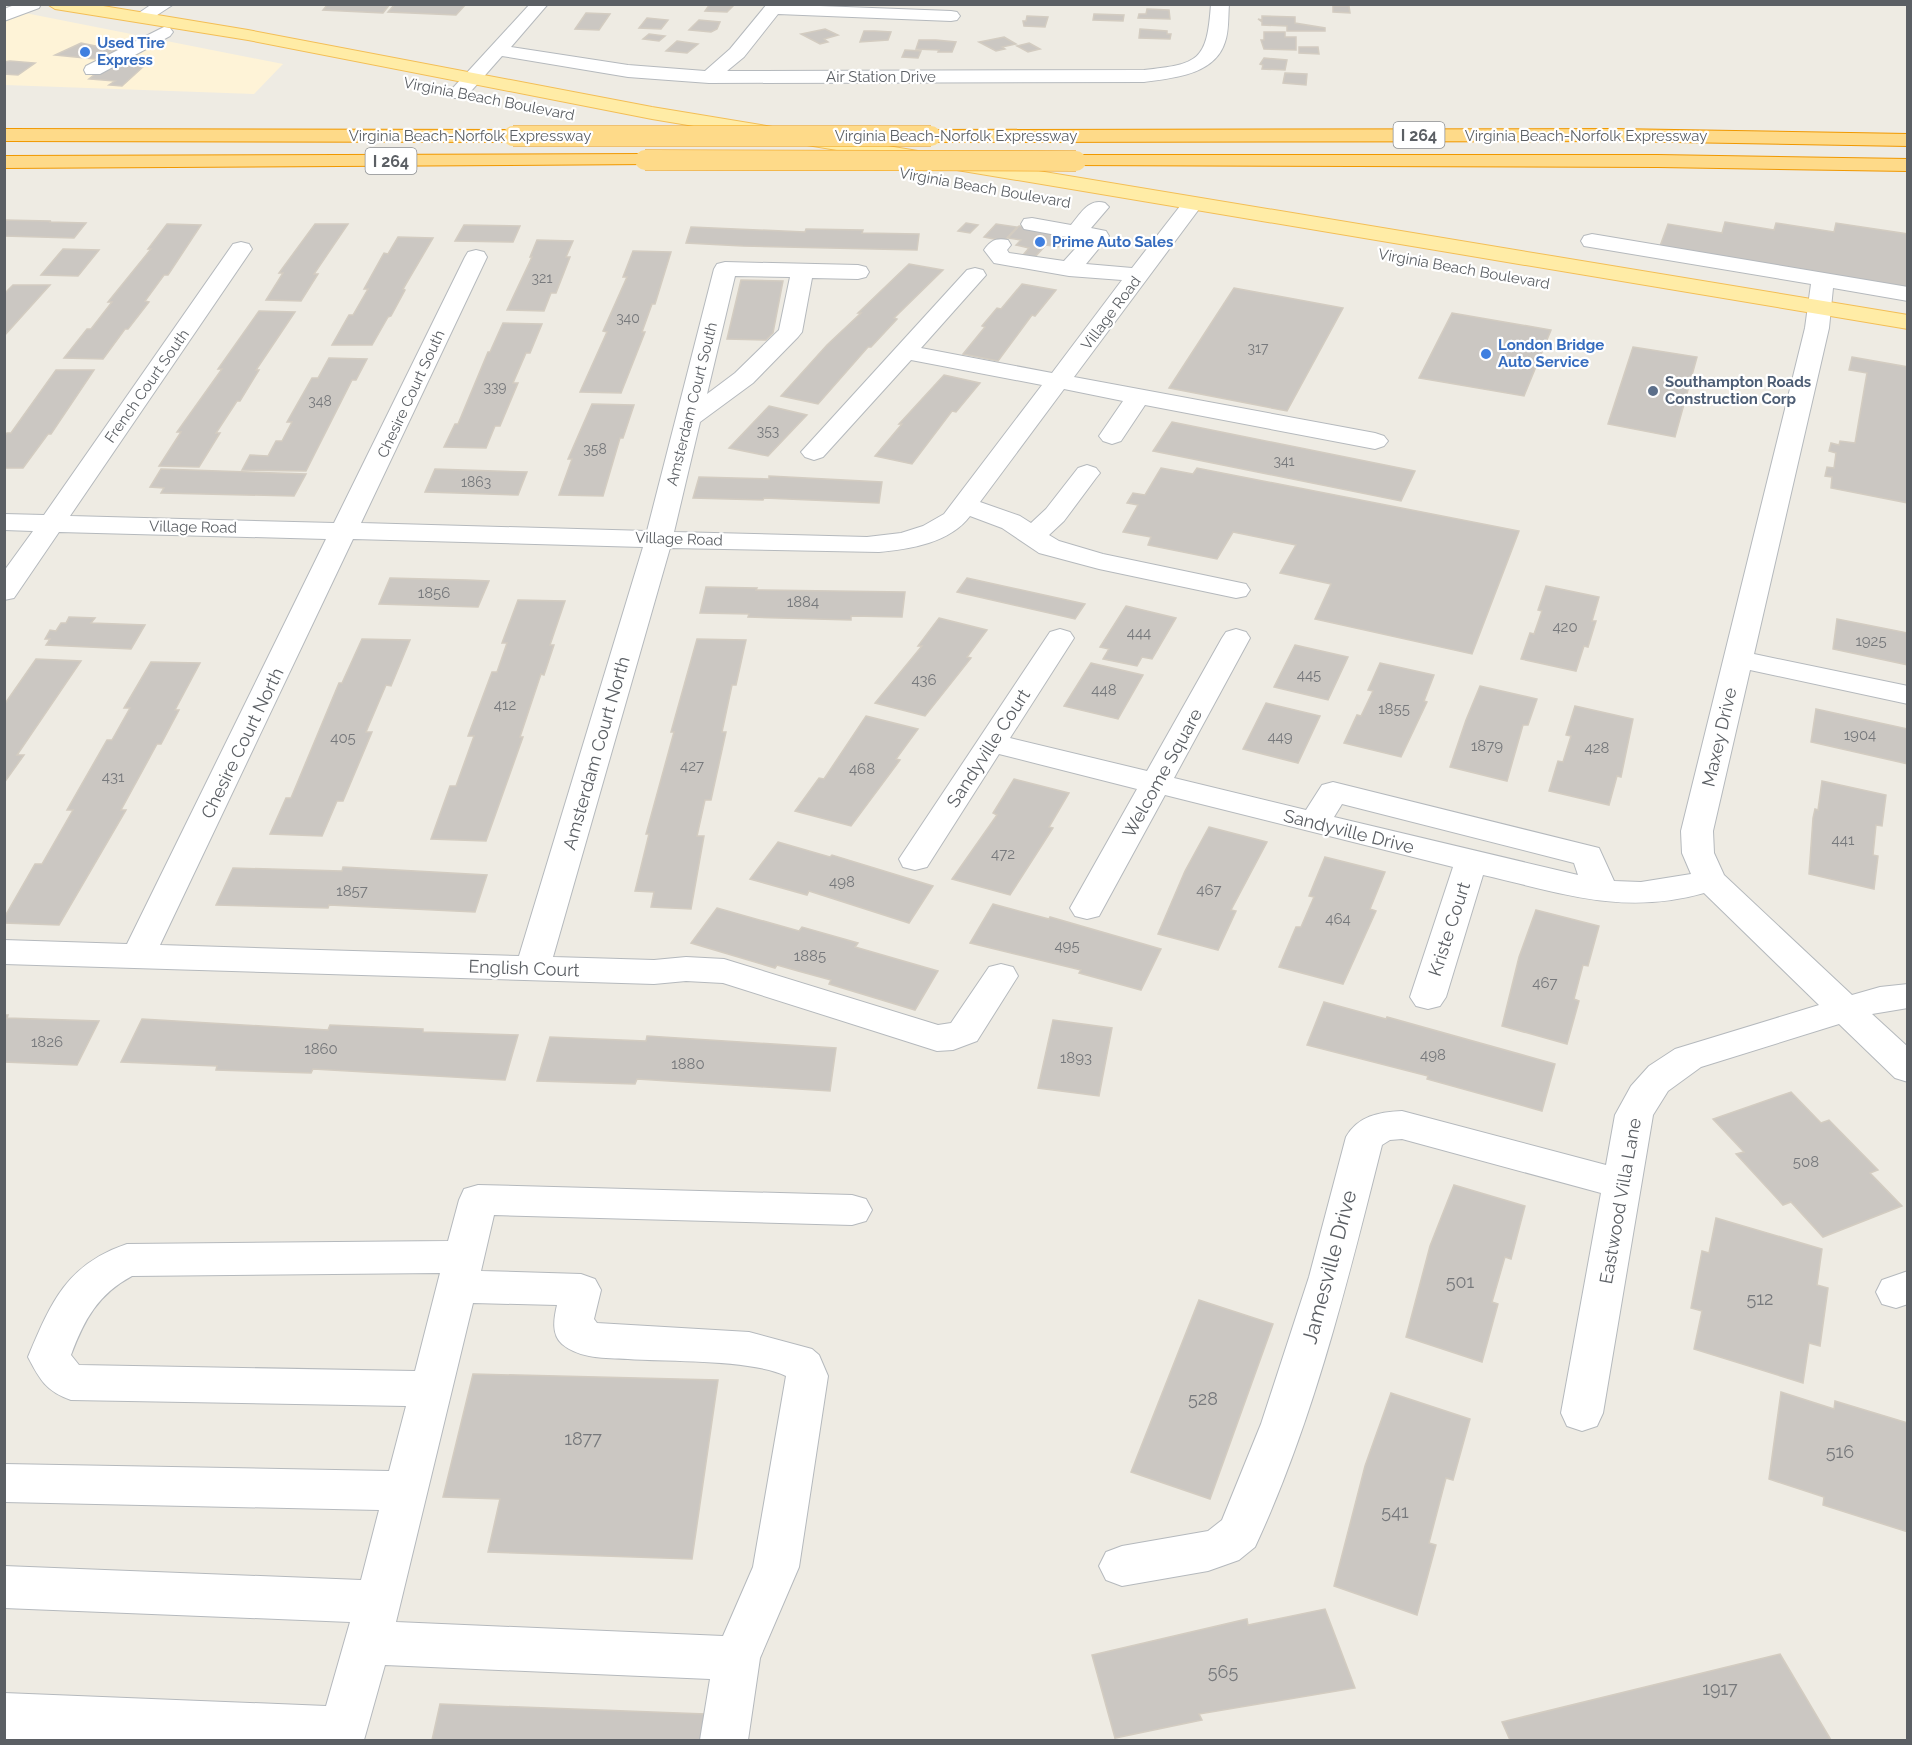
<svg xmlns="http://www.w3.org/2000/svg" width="1912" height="1745" viewBox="0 0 1912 1745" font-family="Raleway,sans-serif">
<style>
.commercial{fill:#fef3d7}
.building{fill:#cbc7c2;stroke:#d3ccc1;stroke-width:1.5}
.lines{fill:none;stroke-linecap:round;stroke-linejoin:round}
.minor-casing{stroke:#b5b9bd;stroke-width:2}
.major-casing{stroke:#f3be56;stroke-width:2}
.highway-casing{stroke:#f09800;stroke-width:2}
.minor{fill:#fff;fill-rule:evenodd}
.major{fill:#ffeca6;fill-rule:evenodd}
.highway{fill:#feda89;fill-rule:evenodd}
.highway-bridge-casing{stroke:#f09800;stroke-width:21;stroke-linecap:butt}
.highway-bridge{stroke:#feda89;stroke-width:20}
.shop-dot{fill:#3f7fe0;stroke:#fff;stroke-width:2}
.service-dot{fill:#5c6f8a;stroke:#fff;stroke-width:2}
.labels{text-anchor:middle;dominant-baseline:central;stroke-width:4.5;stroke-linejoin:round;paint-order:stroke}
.far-number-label{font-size:14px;fill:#77797c}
.far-shop-label{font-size:15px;font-weight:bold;fill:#366cbe;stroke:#fff;text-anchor:start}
.far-street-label{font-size:15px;fill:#5b5f64;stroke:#fff}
.far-service-label{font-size:15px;font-weight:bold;fill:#4e5e75;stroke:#fff;text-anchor:start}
.number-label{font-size:15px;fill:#77797c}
.shield{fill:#fff;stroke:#8c8f92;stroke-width:1.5}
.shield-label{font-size:16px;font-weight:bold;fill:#5b5f64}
.street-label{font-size:18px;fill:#5b5f64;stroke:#fff}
.near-number-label{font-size:18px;fill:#77797c}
.near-street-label{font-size:21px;fill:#5b5f64;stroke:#fff}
</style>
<rect width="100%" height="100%" fill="#eeebe3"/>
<!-- commercial -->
<polygon class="commercial" points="5,9 283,64 254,94 5,85"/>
<!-- building -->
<g class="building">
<polygon points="328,4 390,4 383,13 323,10"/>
<polygon points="395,4 466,4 456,15 388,12"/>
<polygon points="710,4 732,4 731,6 733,6 727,12 705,11"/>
<polygon points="1333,6 1349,6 1350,13 1333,12"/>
<polygon points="1147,9 1169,10 1170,19 1138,18 1139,14 1146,14"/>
<polygon points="586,13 610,14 599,30 575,29"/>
<polygon points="1094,14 1124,15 1123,21 1093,20"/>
<polygon points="1027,16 1048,17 1045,27 1024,26 1023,21 1026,21"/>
<polygon points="1262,16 1295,17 1295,23 1325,28 1325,31 1287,31 1287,26 1262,25 1262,22 1258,19 1262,20"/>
<polygon points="647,18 668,20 661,29 639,28"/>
<polygon points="699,20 720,22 717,29 711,32 689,30"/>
<polygon points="825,29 838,35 824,39 828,42 820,44 801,34"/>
<polygon points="1140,29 1167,31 1167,34 1171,34 1170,39 1139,38"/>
<polygon points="864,31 875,31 891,32 888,40 860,42"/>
<polygon points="1264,32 1285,32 1285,37 1296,37 1296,50 1264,49 1261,40 1264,40"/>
<polygon points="649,34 665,36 659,41 643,39"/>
<polygon points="1004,37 1016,44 1002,47 1005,49 996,51 979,42"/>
<polygon points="919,40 936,40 956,42 952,52 938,52 939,50 916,49"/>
<polygon points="677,41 698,44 687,53 666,51"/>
<polygon points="81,43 115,50 95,59 55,55"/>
<polygon points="1029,43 1040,49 1028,52 1017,46"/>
<polygon points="1299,47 1318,47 1319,54 1299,53"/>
<polygon points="905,50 921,51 918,58 902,57"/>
<polygon points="1264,58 1287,60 1285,70 1262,69 1263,65 1260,64"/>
<polygon points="10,61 35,63 18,75 4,74 4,62"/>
<polygon points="111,64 144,66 122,86 109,85 115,81 89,79 107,65"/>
<polygon points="1285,73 1307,74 1306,85 1283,83"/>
<polygon points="4,220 51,221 49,222 86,223 74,238 4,236"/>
<polygon points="1725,222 1774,230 1776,223 1834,232 1836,223 1908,234 1908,288 1659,249 1668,224 1722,233"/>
<polygon points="966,223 978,225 970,233 958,231"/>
<polygon points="167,224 201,225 168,275 164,275 145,301 149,302 128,329 125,329 103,359 64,358 87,329 91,329 112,302 108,302 151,249 148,249"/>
<polygon points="315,224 348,224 314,274 318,274 301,301 266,300 283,273 279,273"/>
<polygon points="996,224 1017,227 1004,241 984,237"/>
<polygon points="464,225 520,226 513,242 455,241"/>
<polygon points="1019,226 1068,235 1058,247 1046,245 1035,257 1023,255 1029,248 1016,245 1021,240 1008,238"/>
<polygon points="691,227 805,232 806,229 863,230 862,233 919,234 917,250 743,246 686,243"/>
<polygon points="398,237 433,238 403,289 405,290 391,316 388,317 372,345 332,345 349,315 353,315 368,289 364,289 384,253 388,254"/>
<polygon points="537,240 573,241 566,257 570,257 556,293 551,293 544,311 507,310 532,257 530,257"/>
<polygon points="63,249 99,250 78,276 41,275"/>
<polygon points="633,251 671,252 655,304 652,304 642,332 645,332 621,393 580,392 607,332 603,331 627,277 623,277"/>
<polygon points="909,264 943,270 894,318 897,319 871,347 868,347 818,404 781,396 827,345 861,313 858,313"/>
<polygon points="741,280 783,281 773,333 766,340 727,339"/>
<polygon points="1022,284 1056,290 1035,316 1032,315 998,361 963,354 985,327 982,326 997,308 1001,309"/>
<polygon points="13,285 50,285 4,336 4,294"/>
<polygon points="1234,288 1343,308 1287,411 1169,388"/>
<polygon points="259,311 295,312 256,370 259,370 240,401 237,401 216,433 220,433 199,467 159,466 181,432 177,432 222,369 218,369"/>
<polygon points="1452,313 1551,330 1524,396 1419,378"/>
<polygon points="503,323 542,324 530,353 526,353 513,383 518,383 500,426 495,426 486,448 444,447 455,424 458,424 488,352 490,352"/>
<polygon points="1633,347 1697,357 1675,437 1608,424"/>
<polygon points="1852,357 1908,367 1908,503 1831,488 1832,477 1825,476 1827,467 1834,468 1836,453 1829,451 1831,443 1839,445 1840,441 1855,443 1867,373 1849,370"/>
<polygon points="329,358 367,359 356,380 352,380 306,471 242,470 250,455 268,456 276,441 282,441 292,422 287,422 312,378 318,378"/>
<polygon points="56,370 94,370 51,434 48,434 23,468 4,468 4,437 7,433 11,433"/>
<polygon points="944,375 980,383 956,412 952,411 912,464 875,456 902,424 899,424"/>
<polygon points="592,404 634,405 623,438 620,438 603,496 559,495 572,459 568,459"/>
<polygon points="769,406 807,415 768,456 729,448"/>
<polygon points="1172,422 1415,471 1401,501 1153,451"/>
<polygon points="1161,468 1193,474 1197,468 1519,531 1472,654 1315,619 1331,584 1280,573 1296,545 1233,532 1217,559 1148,545 1151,537 1123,532 1138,505 1127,503 1133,493 1145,495"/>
<polygon points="161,469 306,474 294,496 161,493 164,488 150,487"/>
<polygon points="435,469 527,472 518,495 425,492"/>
<polygon points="769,476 882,482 879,503 764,498 763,500 693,498 699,477 769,479"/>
<polygon points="390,578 467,580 489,581 478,607 379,604"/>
<polygon points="967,578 1085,604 1075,619 957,592"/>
<polygon points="1546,586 1599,597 1592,621 1596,621 1588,647 1584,646 1576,671 1521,659 1530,633 1534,634 1542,611 1538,610"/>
<polygon points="706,587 757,588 756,590 905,592 902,617 851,616 851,620 748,617 749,614 700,613"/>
<polygon points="518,600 565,601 550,645 554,645 544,675 541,674 520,737 523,737 486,841 431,839 450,786 456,786 474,736 468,736 492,672 497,672 507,643 502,643"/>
<polygon points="1126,606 1176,618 1152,659 1142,657 1137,666 1103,659 1109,649 1100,647"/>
<polygon points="69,617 95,618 91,623 145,625 131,649 46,645 50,639 45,639 50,630 56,631 61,623 66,623"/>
<polygon points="939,618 987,630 967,657 971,658 925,716 875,703 922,646 918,646"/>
<polygon points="1837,619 1908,633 1908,665 1833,649"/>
<polygon points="362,639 410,640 391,686 386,685 366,732 372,732 343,801 337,801 322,836 270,834 286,798 291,798 339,683 342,683"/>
<polygon points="697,639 746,640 736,685 732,685 722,732 726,732 711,800 705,800 697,836 704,836 691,909 651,907 654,892 635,891 649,834 646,834 674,732 671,732"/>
<polygon points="1295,645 1348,657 1328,700 1274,687"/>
<polygon points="36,659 81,661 17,755 24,755 4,783 4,705"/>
<polygon points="151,662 200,663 175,710 179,710 161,744 157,744 121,810 126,810 59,925 4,923 4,918 35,864 42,864 73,810 67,810 107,740 112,740 130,708 124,708"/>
<polygon points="1091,663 1143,675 1118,719 1064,706"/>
<polygon points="1380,663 1434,675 1424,701 1427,702 1401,757 1344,743 1357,715 1361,716 1373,691 1368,690"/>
<polygon points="1480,686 1537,699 1528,725 1523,725 1507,781 1450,767 1466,720"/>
<polygon points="1266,703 1320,716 1298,763 1243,749"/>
<polygon points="1575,706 1633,719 1621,777 1617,776 1609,805 1549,791 1558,761 1563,762 1571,736 1566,735"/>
<polygon points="1816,709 1908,729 1908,764 1811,742"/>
<polygon points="866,716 918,729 896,759 900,760 851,826 795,811 819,778 824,779"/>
<polygon points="1014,779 1069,793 1049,827 1053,828 1010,895 952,879 997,815 993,813"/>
<polygon points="1822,781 1886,795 1882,826 1876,825 1873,855 1878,856 1874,889 1809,874 1813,818 1815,809 1818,810"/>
<polygon points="1209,827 1267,842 1231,910 1236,911 1218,950 1158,934 1185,871"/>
<polygon points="778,842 830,857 832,855 933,886 909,923 809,891 807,895 750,879"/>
<polygon points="1325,857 1385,872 1370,909 1376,911 1343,984 1279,967 1296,927 1301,927 1314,897 1309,896"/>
<polygon points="343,867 487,875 475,912 329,905 328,908 216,905 233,868 342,871"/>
<polygon points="993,904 1049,919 1050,917 1161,949 1141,990 1079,973 1081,970 970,943"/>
<polygon points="717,908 799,931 802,927 858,943 855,947 938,971 915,1010 829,984 831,980 798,971 777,965 775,968 691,943"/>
<polygon points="1536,910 1599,926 1588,966 1583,965 1574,999 1579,1001 1567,1044 1502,1026 1519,957"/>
<polygon points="1324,1002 1386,1019 1387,1017 1555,1064 1542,1111 1427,1079 1428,1076 1307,1045"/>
<polygon points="4,1015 8,1015 7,1018 99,1021 77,1065 4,1062"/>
<polygon points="142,1019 328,1030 330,1025 423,1029 423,1032 518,1035 505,1080 313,1069 311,1073 216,1070 217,1066 121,1062"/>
<polygon points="1053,1020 1112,1028 1099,1096 1038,1088"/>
<polygon points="647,1036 836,1048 830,1091 637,1079 635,1084 537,1081 550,1037 646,1041"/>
<polygon points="1791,1092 1821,1123 1829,1120 1878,1170 1870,1173 1902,1206 1823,1237 1791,1202 1783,1205 1736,1154 1744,1152 1713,1119"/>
<polygon points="1454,1185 1525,1206 1511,1259 1505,1257 1492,1302 1498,1304 1482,1362 1406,1337 1430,1246"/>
<polygon points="1716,1218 1822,1249 1817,1285 1828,1288 1820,1346 1809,1343 1803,1383 1694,1349 1702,1311 1691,1308 1702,1251 1709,1253"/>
<polygon points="1199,1300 1273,1324 1210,1499 1131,1472"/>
<polygon points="473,1374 718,1380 692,1559 488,1552 500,1499 443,1497"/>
<polygon points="1781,1392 1834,1409 1835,1401 1908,1423 1908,1532 1823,1505 1824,1497 1769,1479"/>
<polygon points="1391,1393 1470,1419 1453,1480 1446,1478 1429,1543 1436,1545 1417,1615 1334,1586 1365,1466"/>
<polygon points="1325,1609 1355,1688 1199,1714 1202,1720 1115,1738 1092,1655 1247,1619 1248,1625"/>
<polygon points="1780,1654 1831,1740 1510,1740 1502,1722"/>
<polygon points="440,1704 705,1714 701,1740 432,1740"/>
</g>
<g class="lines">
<defs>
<g id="minor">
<polygon points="17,4 41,4 39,8 4,21 4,9"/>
<polygon points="152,4 174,4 148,21 136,21 133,17"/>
<path d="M530,4H548L511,47L628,65L705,71L730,49L767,4L951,11L957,12L960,16L957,20L951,21L778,14L744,57L727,71L1144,70C1199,64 1207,61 1211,4H1229C1228,17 1229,31 1225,42C1215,75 1173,78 1144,82L709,83L628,77L502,56L465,98H451L448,94L451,90Z"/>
<polygon points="164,27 170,28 173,32 170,36 100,74 86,74 84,70 86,66"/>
<path d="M1191,199L1198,201L1202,205L1074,377L1375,433L1384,436L1388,441L1384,446L1375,449L1145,405L1121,441L1112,444L1103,441L1099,436L1123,401L1064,389L980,502L1020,516L1031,523L1046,509L1078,468L1087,465L1096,468L1100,473L1096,478L1064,521L1049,535L1059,541L1103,554L1246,584L1250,590L1246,596L1236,598L1099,569L1039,553L1002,528L970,516C950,543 910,549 879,552L670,548L553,957L654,960L686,957L724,959L938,1025L951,1023L989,967L1001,964L1013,967L1018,976L977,1041L953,1050L937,1051L723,983L686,981L654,984L4,964V940L127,944L326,539L59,532L14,598L4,600V571L33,531L4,530V514L44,515L233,244L241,242L249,244L252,249L70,516L334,523L465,257L468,252L476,250L484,252L487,257L361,523L647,531L714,269L717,264L725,262L858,265L866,267L869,272L866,277L858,279L812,278L802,332L798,337L753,383L700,422L674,532L867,537L901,533L923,526L944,514L1042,385L911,360L823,457L814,460L805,457L801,452L967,270L975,268L983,270L986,275L921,348L1052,373L1122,280L1069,276L994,263L984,250C991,240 996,238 1008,240L1011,245L1007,250L1009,253L1064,261L1083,240L1024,229L1021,224L1024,219L1032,218L1071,225C1081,213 1089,198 1105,203L1109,207L1091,228L1106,231L1109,236L1086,264L1132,268L1184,201ZM735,276L790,277L779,330L735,373L707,394ZM353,539L643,547L519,956L160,945Z"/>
<path d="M1592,234L1908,287V301L1833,288L1829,328L1754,654L1908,686V704L1750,670L1713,831L1714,853L1724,875L1852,995L1880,987L1908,984V1008L1872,1014L1908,1047V1082L1895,1078L1839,1024L1701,1067L1668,1091L1653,1115L1603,1413L1597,1426L1582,1431L1567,1426L1561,1413L1601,1193L1402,1139L1390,1140L1382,1145C1348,1280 1314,1420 1255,1547L1239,1560L1208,1571L1122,1586L1106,1580L1099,1566L1106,1552L1122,1546L1208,1531L1222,1520L1261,1424L1309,1277L1346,1137C1358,1116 1379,1112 1402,1111L1606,1165L1615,1115L1631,1086L1649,1066L1675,1049L1819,1005L1704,893C1623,916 1562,893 1483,875L1446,997L1440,1006L1428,1009L1416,1006L1410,997L1453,867L1165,795L1099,916L1087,919L1075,916L1070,908L1137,789L999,754L927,867L915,870L903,867L899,859L1050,632L1060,629L1070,632L1074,638L1010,738L1147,771L1222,638L1226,632L1236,629L1246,632L1250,638L1174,778L1306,810L1322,785L1333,782L1599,848L1614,881L1641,882L1691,874L1682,853L1681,831L1805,328L1811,284L1584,246L1581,241L1584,236ZM1342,804L1574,863L1578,875L1334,817Z"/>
<path d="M478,1185L852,1195L866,1199L872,1210L866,1221L852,1225L494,1215L481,1271L581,1274L595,1279L601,1290L594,1319L597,1323L749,1332L812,1349L819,1355L828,1376L799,1567L760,1658L748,1740H700L710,1679L385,1665L364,1740L4,1739V1693L326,1706L350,1622L4,1608V1566L361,1580L379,1510L4,1502V1464L389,1471L406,1406L71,1400C46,1391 40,1380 28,1357C51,1302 67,1264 127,1244L448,1241L459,1200L464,1189ZM440,1273L415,1371L79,1365L71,1355C84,1320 98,1294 132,1276ZM473,1303L557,1305C554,1318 551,1334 562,1344C580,1359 605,1358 628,1359C669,1362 751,1359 786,1376L753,1567L723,1636L396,1622Z"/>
<polygon points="1908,1271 1908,1304 1896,1308 1882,1304 1876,1292 1882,1280"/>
</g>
<polygon id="major" points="47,4 91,4 248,30 652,107 1908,315 1908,329 652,119 248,40 55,9"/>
<g id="highway">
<polygon points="4,129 513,130 520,132 523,136 520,140 513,142 4,141"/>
<polygon points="1615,129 1908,134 1908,146 1615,141 931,142 924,140 921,136 924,132 931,130"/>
<polygon points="645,154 652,156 655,160 652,164 4,168 4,156"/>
<polygon points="1076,155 1658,155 1908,159 1908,171 1658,167 1069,165 1066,161 1069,157"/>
</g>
</defs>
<!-- minor casing -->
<use href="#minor" class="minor-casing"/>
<!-- major casing -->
<use href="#major" class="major-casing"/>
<!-- highway casing -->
<use href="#highway" class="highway-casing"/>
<!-- minor -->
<use href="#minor" class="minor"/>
<!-- major -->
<use href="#major" class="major"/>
<!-- highway -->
<use href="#highway" class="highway"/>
<defs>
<g id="highway-bridge">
<polyline points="513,136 931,136"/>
<polyline points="645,160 1076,161"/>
</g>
</defs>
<!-- highway-bridge casing -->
<use href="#highway-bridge" class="highway-bridge-casing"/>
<!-- highway-bridge -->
<use href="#highway-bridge" class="highway-bridge"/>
</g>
<!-- markers -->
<g class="shop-dot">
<circle cx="85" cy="52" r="6"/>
<circle cx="1040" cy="242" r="6"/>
<circle cx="1486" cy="354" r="6"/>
</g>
<circle class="service-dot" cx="1653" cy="391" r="6"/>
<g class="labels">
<!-- far-number labels -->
<g class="far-number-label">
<text x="542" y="278">321</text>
<text x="628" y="318">340</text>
<text x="1258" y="348">317</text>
<text x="495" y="387">339</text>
<text x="320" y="401">348</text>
<text x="768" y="431">353</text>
<text x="595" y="449">358</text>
<text x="1284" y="461">341</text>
<text x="476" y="482">1863</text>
</g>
<!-- far-shop labels -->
<g class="far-shop-label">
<text x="97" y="43">Used Tire<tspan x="97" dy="17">Express</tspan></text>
<text x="1052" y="242">Prime Auto Sales</text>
<text x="1498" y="345">London Bridge<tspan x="1498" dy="17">Auto Service</tspan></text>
</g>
<!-- far-street labels -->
<g class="far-street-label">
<text x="881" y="77">Air Station Drive</text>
<text transform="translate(489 99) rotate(11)">Virginia Beach Boulevard</text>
<text x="470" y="136">Virginia Beach-Norfolk Expressway</text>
<text x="956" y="136">Virginia Beach-Norfolk Expressway</text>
<text x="1586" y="136">Virginia Beach-Norfolk Expressway</text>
<text transform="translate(985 188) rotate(10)">Virginia Beach Boulevard</text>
<text transform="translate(1464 269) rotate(10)">Virginia Beach Boulevard</text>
<text transform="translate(1111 313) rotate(-53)">Village Road</text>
<text transform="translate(147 386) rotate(-55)">French Court South</text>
<text transform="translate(411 394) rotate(-65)">Chesire Court South</text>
<text transform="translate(692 404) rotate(-76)">Amsterdam Court South</text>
<text transform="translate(193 527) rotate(1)">Village Road</text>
<text transform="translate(679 539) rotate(2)">Village Road</text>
</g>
<!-- far-service labels -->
<g class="far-service-label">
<text x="1665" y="382">Southampton Roads<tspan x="1665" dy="17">Construction Corp</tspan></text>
</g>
<!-- number labels -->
<g class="number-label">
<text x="434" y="593">1856</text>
<text x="803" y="602">1884</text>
<text x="1565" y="627">420</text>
<text x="1139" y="633">444</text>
<text x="1871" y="641">1925</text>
<text x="1309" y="675">445</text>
<text x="924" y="680">436</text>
<text x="1104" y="690">448</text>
<text x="505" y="705">412</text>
<text x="1394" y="709">1855</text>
<text x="1860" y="735">1904</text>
<text x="1280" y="737">449</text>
<text x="343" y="738">405</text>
<text x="1487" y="746">1879</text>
<text x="1597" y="748">428</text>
<text x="692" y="766">427</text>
<text x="862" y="769">468</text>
<text x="113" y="777">431</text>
<text x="1843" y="840">441</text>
<text x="1003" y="854">472</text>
<text x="842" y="882">498</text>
<text x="1209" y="890">467</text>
<text x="352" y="891">1857</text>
<text x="1338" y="919">464</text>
<text x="1067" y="946">495</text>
<text x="810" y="956">1885</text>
<text x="1545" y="983">467</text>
<text x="47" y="1042">1826</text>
<text x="321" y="1049">1860</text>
<text x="1433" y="1055">498</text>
<text x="1076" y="1058">1893</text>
<text x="688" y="1064">1880</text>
<text x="1806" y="1162">508</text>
</g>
<!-- shield labels -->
<g class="shield">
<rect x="1393.5" y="122" width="51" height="26" rx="4.5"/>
<rect x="365.5" y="148" width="51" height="26" rx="4.5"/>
</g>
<g class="shield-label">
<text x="1419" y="135">I 264</text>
<text x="391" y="161">I 264</text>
</g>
<!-- street labels -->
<g class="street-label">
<text transform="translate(1719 737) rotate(-77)">Maxey Drive</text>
<text transform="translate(242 743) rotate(-64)">Chesire Court North</text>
<text transform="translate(988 748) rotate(-57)">Sandyville Court</text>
<text transform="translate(596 753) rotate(-74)">Amsterdam Court North</text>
<text transform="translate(1162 773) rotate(-61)">Welcome Square</text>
<text transform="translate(1349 831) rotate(14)">Sandyville Drive</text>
<text transform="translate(1449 929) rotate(-72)">Kriste Court</text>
<text transform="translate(524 968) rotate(2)">English Court</text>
<text transform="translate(1620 1201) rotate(-80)">Eastwood Villa Lane</text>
</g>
<!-- near-number labels -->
<g class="near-number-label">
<text x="1460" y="1281">501</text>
<text x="1760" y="1298">512</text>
<text x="1203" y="1398">528</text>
<text x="583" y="1438">1877</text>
<text x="1840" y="1451">516</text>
<text x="1395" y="1511">541</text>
<text x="1223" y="1671">565</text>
<text x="1720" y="1688">1917</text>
</g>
<!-- near-street labels -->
<g class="near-street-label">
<text transform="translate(1329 1267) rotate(-75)">Jamesville Drive</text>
</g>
</g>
<!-- border -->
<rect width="1912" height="1745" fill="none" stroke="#5b5f64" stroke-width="12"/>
</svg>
